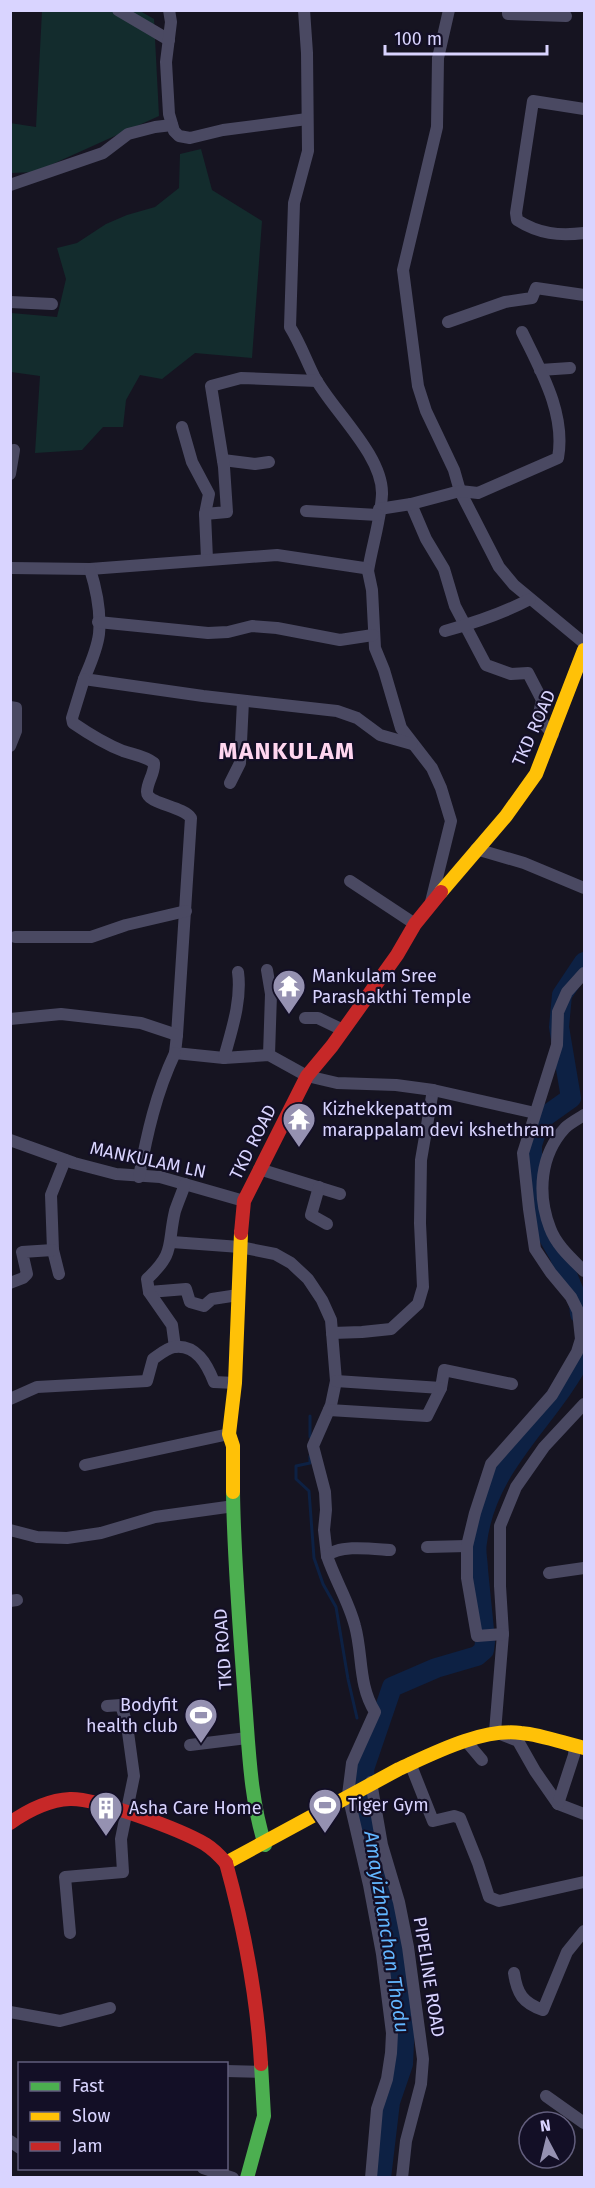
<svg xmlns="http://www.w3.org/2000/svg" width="595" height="2188" viewBox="0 0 595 2188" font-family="'Fira Sans',sans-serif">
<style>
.green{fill:#132c2d}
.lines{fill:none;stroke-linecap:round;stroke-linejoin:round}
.stream{stroke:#0d2144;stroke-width:3}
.river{stroke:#0d2144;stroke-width:20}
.street{stroke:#4a4962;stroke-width:12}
.fast{stroke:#4caf50;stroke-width:14}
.slow{stroke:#ffc107;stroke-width:14}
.jam{stroke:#c62828;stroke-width:14}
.labels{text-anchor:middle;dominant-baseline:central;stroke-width:4.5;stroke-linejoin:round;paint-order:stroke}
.street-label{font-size:18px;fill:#d9d4ff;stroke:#130f26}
.poi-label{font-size:18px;fill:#d9d4ff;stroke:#130f26;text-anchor:start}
.water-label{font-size:20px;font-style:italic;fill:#62b6ff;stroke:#130f26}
.district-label{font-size:24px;font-weight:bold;letter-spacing:1.5px;fill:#ffd6f0;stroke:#130f26}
</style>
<rect width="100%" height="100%" fill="#161421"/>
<!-- green -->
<g class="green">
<polygon points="42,11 140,11 154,19 159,116 35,172 11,173 10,123 36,127"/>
<polygon points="201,149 212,190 262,221 252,358 195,353 162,379 140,375 126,400 123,427 103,427 82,450 35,453 40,376 11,372 11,313 57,317 66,279 57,248 77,243 106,224 127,215 155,207 179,188 180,154"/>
</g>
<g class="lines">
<!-- stream -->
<g class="stream">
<polyline points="310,1437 310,1416"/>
<polyline points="310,1456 310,1463 296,1466 296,1479 309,1491 314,1558 323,1584 336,1607 348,1679 357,1718"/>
</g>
<!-- river -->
<g class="river">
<polyline points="580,1314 579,1304 559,1255 537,1217 532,1181 532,1145 540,1120 571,1098 559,1027 562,995 584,962"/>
<path d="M484,1630C482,1610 480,1590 478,1570C478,1561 475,1551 477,1542C487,1462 551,1420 584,1352"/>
<polyline points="381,2178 390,2102 403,2064 405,2023 390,1933 371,1845 364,1769 392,1687 436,1668 477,1656 484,1650 485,1642"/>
</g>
<!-- street -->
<g class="street">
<polyline points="118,10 169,40"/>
<polyline points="169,10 171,22 166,62 169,114 174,131 179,136 190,138 223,130 307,119"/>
<path d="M304,10L307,53L308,151L294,203L290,327C300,343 306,360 314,376C332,410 383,455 382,494C381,519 372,546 368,571"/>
<polyline points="449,10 438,58 437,127 403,270 418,386 426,411 454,470 460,491 499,567 514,585 584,643"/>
<polyline points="508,10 508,14 566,16"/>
<path d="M584,109L533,101L516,213L517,220C539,234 559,236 584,233"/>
<polyline points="10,185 103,153 128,134 155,127 172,125"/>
<polyline points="10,302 52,304"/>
<polyline points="448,322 505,302 532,298 536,288 584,295"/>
<polyline points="540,370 570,368"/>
<polyline points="182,427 192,462 209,494 205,514"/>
<polyline points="223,460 255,464 269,462"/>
<polyline points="10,474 14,450"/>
<polyline points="411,504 426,539 444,569 455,606 486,665 511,674 528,673 542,700 538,718 553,734"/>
<path d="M379,509L411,504L460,491L478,493L558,458C566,414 541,371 522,332"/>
<polyline points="306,511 378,515"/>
<polyline points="207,559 205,514 227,512 224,467 211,386 241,378 317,381"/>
<polyline points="10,568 90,569 277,555 364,568 368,571 372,590 375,648 384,670 401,728 432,768 441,788 451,821 431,902"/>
<path d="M90,569C96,588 101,613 99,634C97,650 90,665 84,679L203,696L337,711L357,718L380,735L412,744"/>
<polyline points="98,622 208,633 228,632 252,626 277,628 340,640 373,635"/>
<path d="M445,631C474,623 504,613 530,599"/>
<path d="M84,679L72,718L73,723C89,734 105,744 123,751C135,755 145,756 154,763C155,773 147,782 147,792C147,804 183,806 191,818L177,1035"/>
<polyline points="10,707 16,708 16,731 10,746"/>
<polyline points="230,783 240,763 243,701"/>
<polyline points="476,849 524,863 584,888"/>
<polyline points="350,881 415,924"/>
<polyline points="15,937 91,937 126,925 186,911"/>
<polyline points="267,970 271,994 269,1055"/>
<polyline points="305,1018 318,1018 343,1030"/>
<polyline points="10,1019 61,1014 141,1023 177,1035 175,1053 224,1058 269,1055 307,1076 337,1083 396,1085 433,1090 421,1160 420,1223 423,1287 418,1304 391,1329 362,1332 332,1333"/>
<path d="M224,1058C231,1032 242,1001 238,972"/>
<polyline points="433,1090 535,1113"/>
<path d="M584,1115C578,1119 570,1123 565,1128C540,1155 537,1194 550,1228C556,1245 572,1259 584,1271"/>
<polyline points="10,1140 74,1163 116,1174 160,1177 244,1201"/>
<polyline points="259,1169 340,1194"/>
<path d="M139,1177C147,1134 156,1093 175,1053"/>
<polyline points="319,1187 311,1215 327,1224"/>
<polyline points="172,1242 240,1247 275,1254 291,1263 308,1279 322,1300 331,1320 336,1381 331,1405 313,1446 325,1492 326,1510 324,1530 327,1556"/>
<polyline points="59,1274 53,1250 51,1195 65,1160"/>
<polyline points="10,1283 23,1278 27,1274 22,1252 53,1250"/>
<polyline points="149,1292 186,1289 190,1302 204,1306 212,1299 238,1295"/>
<path d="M175,1347L172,1325L149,1292L147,1279C176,1252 167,1245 175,1211C178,1202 182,1193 185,1184"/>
<polyline points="336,1381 441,1388 444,1370 512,1384"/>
<path d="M10,1399L37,1387L147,1381L153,1359C159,1355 167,1348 174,1347C196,1344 207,1364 214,1382L235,1383"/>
<polyline points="584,1404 544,1447 516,1487 500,1526 500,1586 503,1634 495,1732 518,1741 535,1771 558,1804 584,1814"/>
<polyline points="329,1410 427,1416 441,1388"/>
<polyline points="85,1465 229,1434"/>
<polyline points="10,1530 37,1537 67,1538 101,1533 155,1517 234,1506"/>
<polyline points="427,1547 467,1546"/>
<polyline points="549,1573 584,1568"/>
<polyline points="10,1601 17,1600"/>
<polyline points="503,1634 477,1636 467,1578 467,1546 475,1513 491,1464 552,1395 577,1352 581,1339 578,1311 571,1297 551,1273 535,1249 529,1209 523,1153 557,1045 558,1012 567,992 584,973"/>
<polyline points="466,1741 482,1760"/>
<polyline points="190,1745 247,1738"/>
<polyline points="410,1763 433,1821 454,1816 460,1818 478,1863 489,1897 499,1901 584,1882"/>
<polyline points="371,1782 382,1845 399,1902 408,1947 423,2059 421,2084 406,2141 402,2178"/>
<polyline points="558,1804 574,1755 575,1746"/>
<polyline points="70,1933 65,1877 123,1872 121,1839 134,1776 127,1725 121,1705 107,1706"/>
<path d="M514,1973C517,1994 523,2003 543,2010L567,1952L584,1931"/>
<polyline points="10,2012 60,2021 110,2008"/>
<polyline points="226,2071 262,2072"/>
<polyline points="546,2096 584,2123"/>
<polyline points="10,2141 20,2148"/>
<polyline points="203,2168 233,2178"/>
<path d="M371,2178L377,2109L387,2079L391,2053L392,2033L382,1954L369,1885L348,1795L352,1763L375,1712C358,1685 363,1655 355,1626C349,1602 335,1580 327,1556C339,1544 374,1549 390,1550"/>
</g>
<!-- fast -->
<g class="fast">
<path d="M233,1492C234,1562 240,1631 245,1701C249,1750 250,1798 265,1845"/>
<polyline points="247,2178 264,2116 261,2064"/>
</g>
<!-- slow -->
<g class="slow">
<polyline points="441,892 506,816 536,774 584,650"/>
<polyline points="233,1492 233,1446 229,1434 235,1383 241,1233"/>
<path d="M226,1863L399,1769C434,1753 482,1728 521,1733C543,1735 563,1743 584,1748"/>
</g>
<!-- jam -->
<g class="jam">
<polyline points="241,1233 244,1201 307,1076 332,1046 397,955 415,924 441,892"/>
<path d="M10,1823C27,1811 48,1800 70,1799C97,1798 181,1830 205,1844C213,1849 220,1856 226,1863"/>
<path d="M226,1863C244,1928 257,1996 261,2064"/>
</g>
</g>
<!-- icons -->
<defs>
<symbol id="temple-pin" viewBox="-11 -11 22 30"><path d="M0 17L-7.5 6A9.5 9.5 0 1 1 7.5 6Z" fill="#9591b1" stroke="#130f26"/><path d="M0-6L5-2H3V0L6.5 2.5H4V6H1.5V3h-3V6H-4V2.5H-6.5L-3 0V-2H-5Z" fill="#fff"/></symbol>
<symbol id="stadium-pin" viewBox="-11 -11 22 30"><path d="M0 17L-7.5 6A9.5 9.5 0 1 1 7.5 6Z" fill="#9591b1" stroke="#130f26"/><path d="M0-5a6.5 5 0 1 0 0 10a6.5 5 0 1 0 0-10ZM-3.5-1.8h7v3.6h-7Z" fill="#fff"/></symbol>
<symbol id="building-pin" viewBox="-11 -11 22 30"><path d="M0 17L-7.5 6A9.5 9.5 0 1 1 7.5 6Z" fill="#9591b1" stroke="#130f26"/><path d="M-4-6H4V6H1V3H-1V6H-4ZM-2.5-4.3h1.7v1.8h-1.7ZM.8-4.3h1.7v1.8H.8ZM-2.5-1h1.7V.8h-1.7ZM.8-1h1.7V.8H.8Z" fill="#fff"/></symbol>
</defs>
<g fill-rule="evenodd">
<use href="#temple-pin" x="270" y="967" width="38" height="52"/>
<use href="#temple-pin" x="280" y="1100" width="38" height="52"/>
<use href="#stadium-pin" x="182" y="1696" width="38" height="52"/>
<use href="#stadium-pin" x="306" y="1786" width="38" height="52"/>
<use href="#building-pin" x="87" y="1789" width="38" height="52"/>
</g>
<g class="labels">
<!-- street labels -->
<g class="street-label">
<text transform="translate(534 728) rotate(-66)">TKD ROAD</text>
<text transform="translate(253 1142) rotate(-63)">TKD ROAD</text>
<text transform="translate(148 1160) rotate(12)">MANKULAM LN</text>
<text transform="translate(223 1649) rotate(-94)">TKD ROAD</text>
<text transform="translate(429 1977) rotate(81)">PIPELINE ROAD</text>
</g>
<!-- poi labels -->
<g class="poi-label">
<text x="312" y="976">Mankulam Sree<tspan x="312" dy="21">Parashakthi Temple</tspan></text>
<text x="322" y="1109">Kizhekkepattom<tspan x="322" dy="21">marappalam devi kshethram</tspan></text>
<text x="178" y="1705" text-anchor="end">Bodyfit<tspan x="178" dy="21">health club</tspan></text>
<text x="348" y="1805">Tiger Gym</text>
<text x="129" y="1808">Asha Care Home</text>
</g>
<!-- water labels -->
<g class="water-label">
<text transform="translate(387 1932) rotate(81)">Amayizhanchan Thodu</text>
</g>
<!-- district labels -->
<g class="district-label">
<text x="287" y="751">MANKULAM</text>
</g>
</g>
<!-- border -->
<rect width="595" height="2188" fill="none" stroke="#d9d4ff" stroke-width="24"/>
<!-- legend -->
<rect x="18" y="2062" width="210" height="108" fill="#130f26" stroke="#625e7d" stroke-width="1.5"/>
<rect x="30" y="2082" width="30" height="9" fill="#4caf50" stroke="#625e7d" stroke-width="1.5"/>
<text x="72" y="2092" font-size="18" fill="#d9d4ff">Fast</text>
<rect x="30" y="2112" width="30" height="9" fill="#ffc107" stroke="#625e7d" stroke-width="1.5"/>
<text x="72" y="2122" font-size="18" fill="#d9d4ff">Slow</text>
<rect x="30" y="2142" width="30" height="9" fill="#c62828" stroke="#625e7d" stroke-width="1.5"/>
<text x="72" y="2152" font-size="18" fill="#d9d4ff">Jam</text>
<!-- north arrow -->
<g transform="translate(547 2140) rotate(353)"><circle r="28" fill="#130f26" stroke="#625e7d" stroke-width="1.5"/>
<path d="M0-4.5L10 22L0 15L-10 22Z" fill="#9591b1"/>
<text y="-9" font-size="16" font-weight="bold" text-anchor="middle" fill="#d9d4ff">N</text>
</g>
<!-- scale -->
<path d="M385 45v9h162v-9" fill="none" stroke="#d9d4ff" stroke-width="3"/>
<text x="394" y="45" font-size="18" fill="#d9d4ff" stroke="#130f26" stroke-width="4.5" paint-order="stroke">100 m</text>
</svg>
